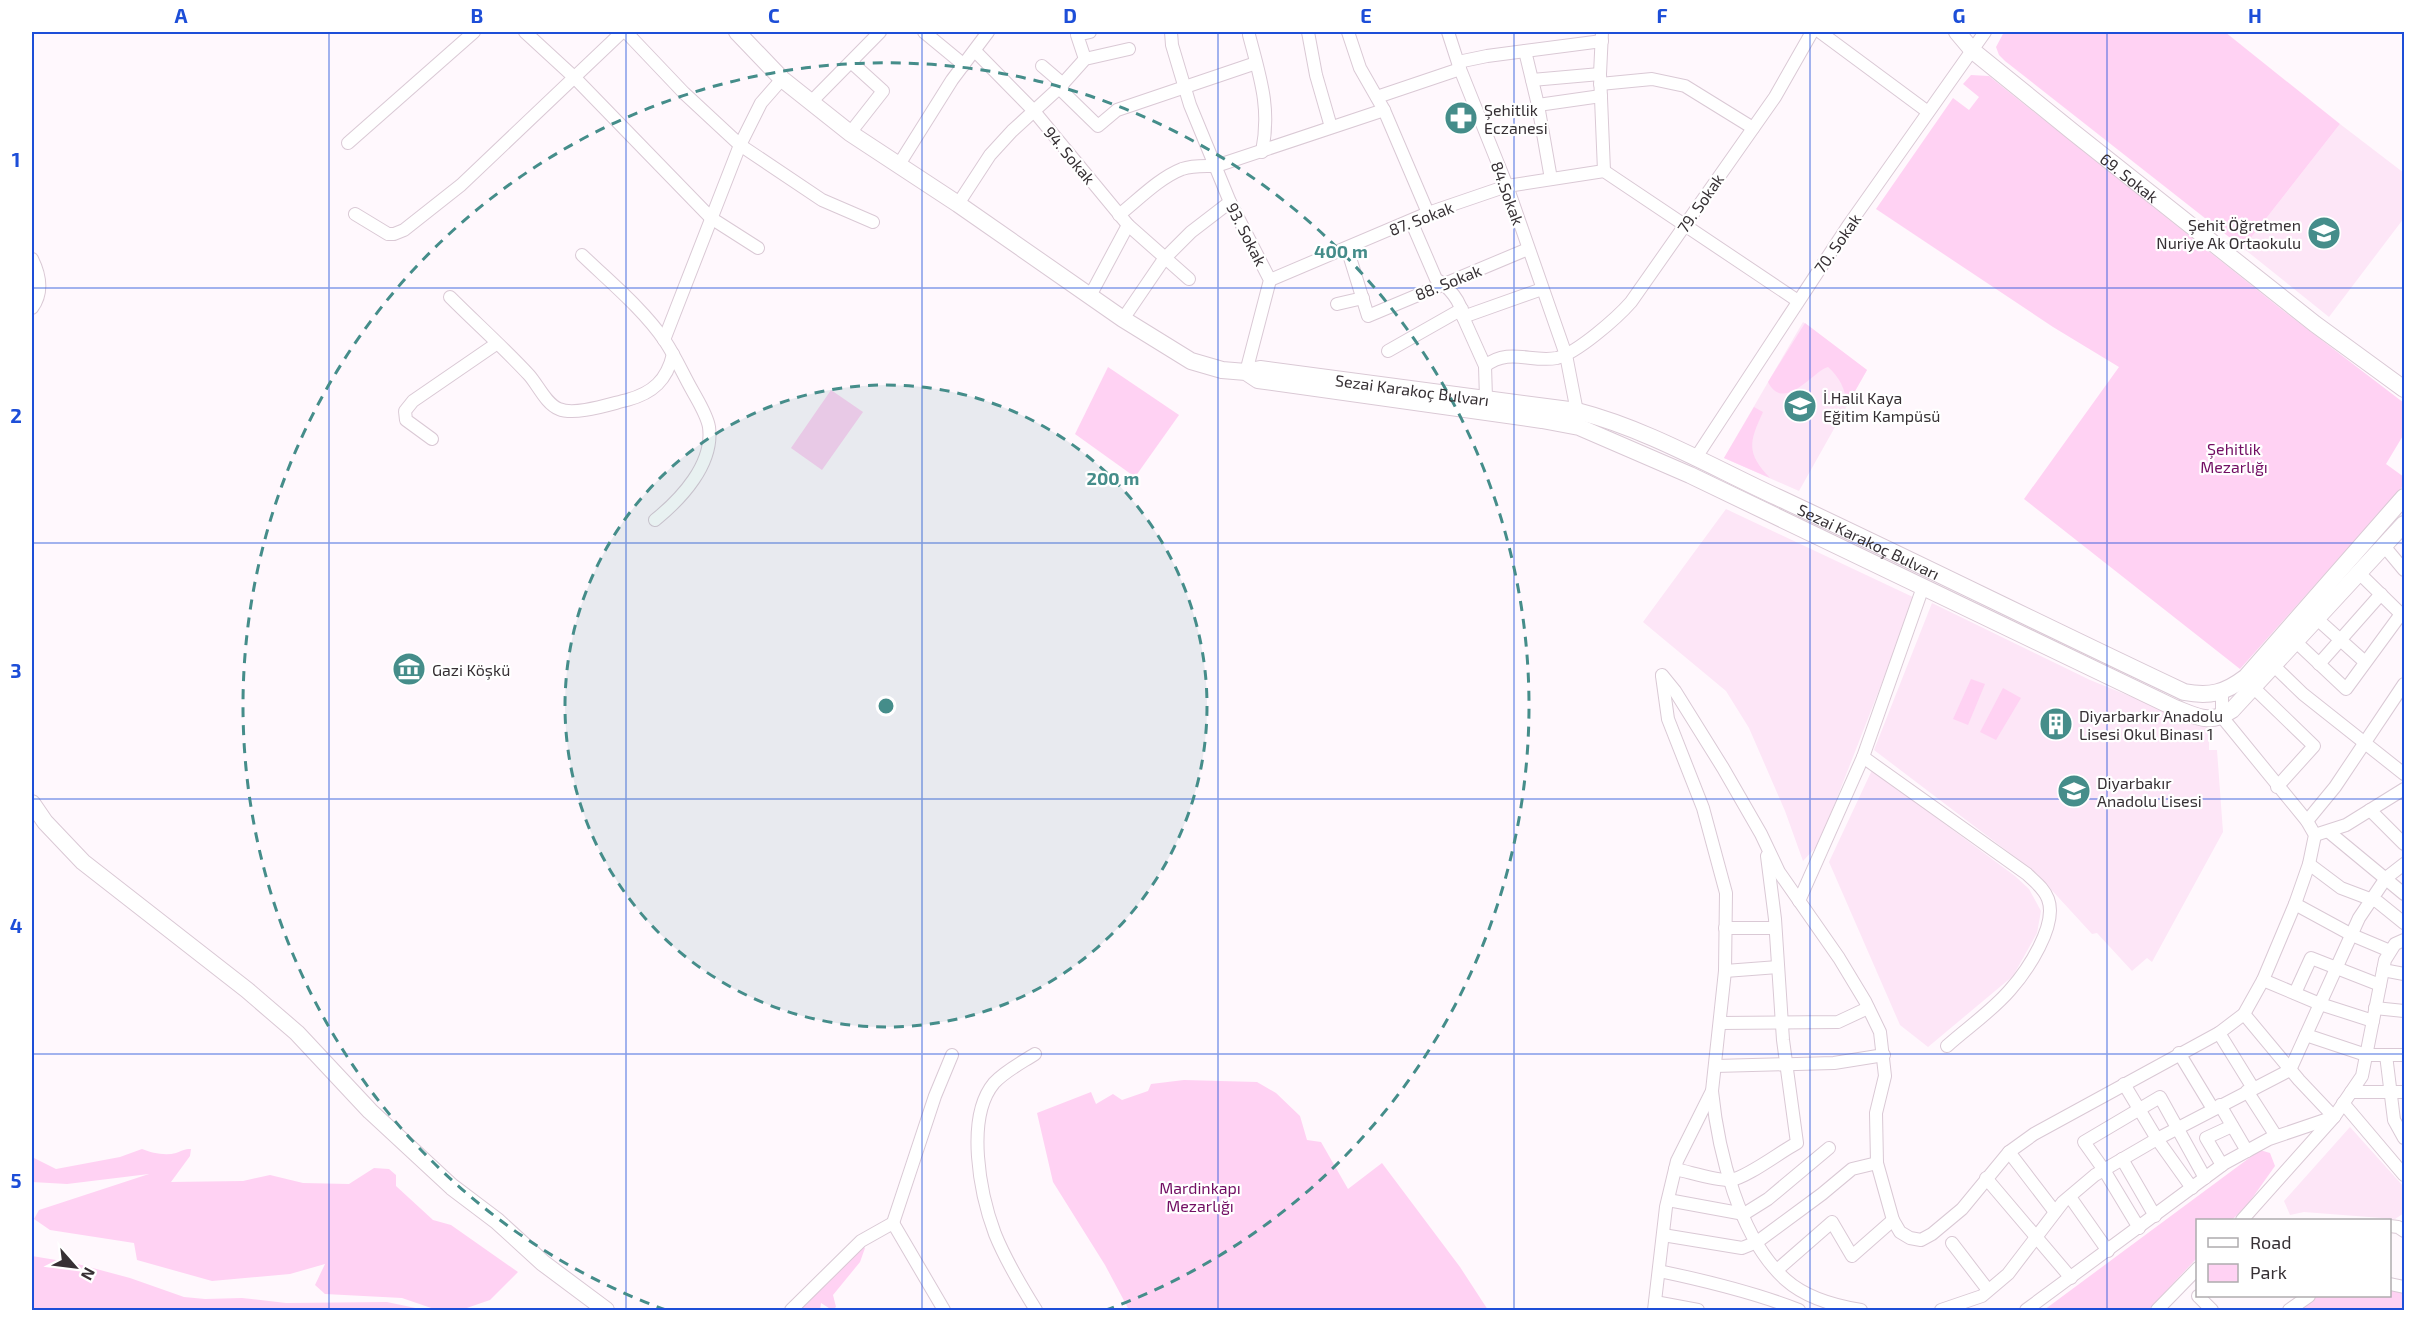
<svg xmlns="http://www.w3.org/2000/svg" width="2436" height="1342" viewBox="0 0 2436 1342" font-family="'Exo 2',sans-serif">
<style>
.built{fill:#fde6f7}
.green{fill:#ffd2f3}
.lines{fill:none;stroke-linecap:round;stroke-linejoin:round}
.street-casing{stroke:#dac9d5;stroke-width:14}
.secondary-casing{stroke:#dac9d5;stroke-width:18}
.street{stroke:#fff;stroke-width:12}
.secondary{stroke:#fff;stroke-width:16}
.grid{fill:none;stroke:#1d4ed8;stroke-width:1.5;stroke-opacity:0.55}
.ring{fill:none;stroke:#458d8a;stroke-width:3;stroke-dasharray:10 8}
.labels{text-anchor:middle;dominant-baseline:central;stroke-width:4.5;stroke-linejoin:round;paint-order:stroke}
.poi-label{font-size:16px;fill:#363034;stroke:#fff;text-anchor:start}
.street-label{font-size:16px;fill:#363034;stroke:#fff}
.park-label{font-size:16px;fill:#720e63;stroke:#fff}
.centre{fill:#458d8a;stroke:#fff;stroke-width:3}
.ring-label{font-size:18px;text-anchor:middle;font-weight:bold;fill:#458d8a;stroke:#fff;stroke-width:4.5;stroke-linejoin:round;paint-order:stroke}
.neatline{fill:none;stroke:#1d4ed8;stroke-width:2}
.grid-label{font-size:20px;text-anchor:middle;font-weight:bold;fill:#1d4ed8}
</style>
<rect width="100%" height="100%" fill="#fff8fd"/>
<!-- built -->
<g class="built">
<polygon points="2340,124 2404,173 2404,218 2329,317 2243,248"/>
<polygon points="1803,322 1867,370 1799,491 1724,458"/>
<polygon points="1726,509 1915,598 1819,844 1803,861 1785,811 1749,728 1726,691 1643,622"/>
<polygon points="1932,603 2090,680 2209,728 2209,750 2217,750 2223,832 2152,962 2147,958 2132,971 2097,933 2092,934 2036,873 1874,750"/>
<polygon points="1872,770 2015,876 2029,889 2041,911 2037,933 2013,976 1928,1047 1900,1025 1829,862"/>
<polygon points="2350,1127 2404,1187 2404,1213 2395,1219 2304,1212 2290,1215 2284,1201"/>
</g>
<!-- green -->
<g class="green">
<polygon points="2004,32 2225,32 2340,124 2243,248 2005,61 1999,55 1996,47"/>
<polygon points="1971,75 1989,76 2285,312 2404,403 2404,434 2386,464 2404,477 2404,485 2240,669 2024,499 2119,367 2053,327 1876,209 1953,98 1969,110 1979,97 1963,84"/>
<path d="M1805,323L1867,370L1847,405C1845,388 1840,378 1828,367C1814,370 1784,414 1768,382Z"/>
<polygon points="1108,367 1179,415 1135,477 1075,434"/>
<polygon points="831,390 863,412 822,470 791,448"/>
<path d="M1754,407L1763,412C1749,442 1746,453 1770,478L1724,458Z"/>
<polygon points="1971,679 1985,684 1968,725 1953,719"/>
<polygon points="2003,688 2021,698 1996,740 1980,732"/>
<polygon points="1184,1080 1257,1082 1276,1093 1300,1116 1307,1140 1321,1142 1348,1189 1382,1163 1460,1267 1488,1310 1129,1310 1105,1265 1053,1182 1037,1113 1091,1092 1096,1104 1113,1094 1122,1100 1148,1091 1151,1084"/>
<path d="M142,1149C152,1153 165,1156 176,1153C182,1151 184,1149 191,1149L190,1156L171,1182L243,1181L270,1175L303,1183L349,1184L374,1168L389,1169L396,1175V1186L433,1220L451,1225L518,1272L490,1300L461,1310H437L402,1298L325,1294L315,1285L325,1264L290,1274L212,1281L137,1260L134,1243L50,1230L34,1219L39,1210L149,1174L67,1184L32,1182V1157L56,1169L120,1157Z"/>
<polygon points="2260,1150 2270,1153 2275,1166 2248,1204 2232,1220 2198,1220 2197,1258 2149,1309 2044,1310"/>
<polygon points="861,1246 865,1248 860,1262 833,1295 836,1307 832,1310 821,1303 820,1310 797,1310 828,1283"/>
<polygon points="32,1256 74,1263 130,1278 184,1297 205,1299 242,1298 286,1303 387,1302 425,1310 32,1310"/>
<polygon points="2390,1286 2404,1289 2404,1310 2297,1310 2317,1296 2390,1296"/>
</g>
<g class="lines">
<defs>
<g id="street">
<polyline points="525,32 575,78 711,218 758,248"/>
<polyline points="626,32 684,93 740,145 822,200 873,222"/>
<polyline points="924,32 964,65"/>
<polyline points="1171,32 1172,45 1190,105 1230,202 1270,280 1246,372"/>
<polyline points="1308,32 1316,75 1331,127"/>
<polyline points="1348,32 1360,68 1384,110 1428,213"/>
<polyline points="1448,32 1460,69 1507,186 1566,355 1578,417"/>
<polyline points="1602,32 1600,74 1604,171"/>
<polyline points="1820,32 1928,112"/>
<path d="M1249,35C1260,77 1271,108 1262,152"/>
<polyline points="975,51 1033,110 1128,225 1189,279"/>
<polyline points="1525,51 1538,105 1551,179"/>
<polyline points="1085,59 1077,35 1090,32"/>
<polyline points="1458,62 1487,56 1602,41"/>
<polyline points="1042,66 1063,84"/>
<polyline points="1532,80 1600,74"/>
<polyline points="1600,84 1652,79 1685,86 1753,128"/>
<polyline points="1059,88 1098,126 1117,110 1256,63"/>
<polyline points="1377,97 1460,69"/>
<polyline points="811,102 880,32"/>
<polyline points="1538,105 1601,96"/>
<polyline points="850,133 883,91 851,62"/>
<polyline points="348,143 474,32"/>
<polyline points="898,166 952,80 988,32"/>
<polyline points="958,204 990,155 1012,131 1059,88 1085,59 1129,49"/>
<polyline points="355,214 388,234 394,234 404,230 461,185 622,32"/>
<path d="M1119,215C1138,200 1159,178 1182,169C1193,165 1204,166 1216,166L1384,110"/>
<path d="M1411,221L1436,279C1449,287 1461,301 1463,317L1485,366L1486,398"/>
<polyline points="1347,248 1368,316 1528,249"/>
<path d="M582,255C610,282 643,309 665,341C675,356 683,374 692,390C698,401 707,415 709,427C714,464 681,499 655,520"/>
<path d="M32,259C40,275 43,293 32,308"/>
<polyline points="1270,280 1428,213 1507,186 1604,171 1798,301"/>
<polyline points="1090,296 1128,225"/>
<path d="M450,297C476,323 504,348 529,375C538,385 546,404 559,409C575,416 610,404 627,400C653,393 667,380 673,354"/>
<polyline points="1337,304 1363,298"/>
<polyline points="1463,317 1542,289"/>
<polyline points="1123,319 1164,259 1191,232 1230,202"/>
<polyline points="664,340 740,145 761,103 782,79"/>
<polyline points="1388,351 1462,309"/>
<path d="M1485,366C1509,347 1531,363 1557,358C1577,353 1617,318 1631,302L1775,97L1812,32"/>
<polyline points="432,439 406,420 405,411 413,401 496,344"/>
<polyline points="1695,459 1848,226 1985,32"/>
<polyline points="2384,546 2404,570"/>
<polyline points="2316,618 2365,662"/>
<polyline points="2295,641 2346,689 2401,614 2358,572"/>
<polyline points="2319,664 2381,594"/>
<polyline points="2273,665 2303,694 2404,774"/>
<polyline points="1662,675 1675,691 1723,768 1761,834 1779,872 1839,958 1865,1001 1880,1032 1885,1076 1876,1113 1877,1163 1893,1220 1900,1232 1910,1238 1921,1240 1932,1234 1962,1209 2009,1152 2034,1134 2219,1033 2244,1014 2263,980 2295,904 2309,864 2315,835 2307,821 2222,717 2222,691"/>
<polyline points="2254,688 2314,746 2277,787"/>
<path d="M1863,757L2027,874C2035,882 2044,888 2048,899C2058,925 2027,971 2010,990C1992,1011 1967,1028 1947,1046"/>
<polyline points="2370,810 2404,844"/>
<polyline points="2307,821 2335,787 2404,684"/>
<polyline points="2329,832 2404,894"/>
<polyline points="2315,835 2346,825 2404,789"/>
<polyline points="2309,864 2341,888 2378,902 2404,923"/>
<polyline points="1799,901 1863,757 1923,587"/>
<polyline points="2295,904 2352,935 2390,951"/>
<polyline points="1725,928 1775,928"/>
<polyline points="2383,970 2404,974"/>
<polyline points="1725,971 1778,967"/>
<polyline points="2263,980 2320,1004 2373,1021"/>
<polyline points="2295,993 2311,958 2380,985"/>
<polyline points="2375,1008 2404,1011"/>
<polyline points="2244,1014 2299,1080 2334,1117"/>
<polyline points="1720,1023 1838,1022 1868,1008"/>
<polyline points="2219,1033 2253,1088"/>
<polyline points="2306,1035 2366,1055 2404,1055"/>
<polyline points="2179,1053 2213,1109"/>
<path d="M1035,1054C1021,1063 1005,1071 994,1083C965,1118 980,1194 995,1234C1006,1261 1021,1286 1036,1310"/>
<polyline points="2386,1055 2394,1120 2404,1138"/>
<polyline points="1715,1066 1834,1063 1884,1055"/>
<polyline points="2124,1084 2157,1139 2192,1188"/>
<path d="M1712,1091C1718,1151 1739,1238 1786,1280C1805,1297 1836,1306 1861,1310"/>
<polyline points="2247,1091 2276,1136"/>
<polyline points="2351,1092 2404,1092"/>
<polyline points="2343,1103 2404,1175"/>
<polyline points="2220,1105 2247,1151"/>
<polyline points="2009,1152 2055,1212"/>
<polyline points="2122,1159 2155,1216"/>
<polyline points="2222,1165 2206,1138 2232,1126"/>
<path d="M1675,1169C1690,1172 1717,1181 1731,1180C1748,1177 1780,1152 1797,1143L1783,1040L1775,919L1767,856"/>
<polyline points="1986,1178 2071,1278"/>
<polyline points="2070,1197 2108,1251"/>
<polyline points="1668,1200 1744,1214 1768,1199 1829,1148"/>
<polyline points="2242,1220 2334,1117 2362,1076 2385,960 2395,944 2404,940"/>
<polyline points="893,1223 944,1310"/>
<polyline points="2390,1226 2398,1227 2404,1231"/>
<polyline points="2139,1228 2104,1170 2084,1142 2160,1097 2205,1178"/>
<polyline points="1663,1235 1742,1248 1757,1242 1822,1194 1852,1169 1877,1163"/>
<polyline points="1952,1243 1988,1290"/>
<polyline points="1777,1270 1832,1222 1852,1256 1893,1220"/>
<path d="M1659,1271C1707,1281 1753,1292 1799,1310"/>
<polyline points="2390,1284 2404,1287"/>
<polyline points="2198,1296 2212,1310"/>
<polyline points="1655,1302 1698,1310"/>
<polyline points="791,1310 861,1241 893,1223 935,1096 952,1055"/>
<polyline points="1654,1310 1666,1207 1677,1161 1712,1091 1725,971 1726,893 1703,808 1668,719 1662,676"/>
<polyline points="1941,1310 1982,1296 2008,1274 2063,1202 2095,1175 2157,1139 2290,1070 2359,918 2386,878 2404,864"/>
<polyline points="2026,1310 2225,1163 2269,1139 2334,1117"/>
<polyline points="2157,1310 2198,1268"/>
<polyline points="2289,1310 2309,1296"/>
</g>
<g id="secondary">
<path d="M737,32L782,79L850,133L958,204L1123,319L1191,361L1222,370L1246,372L1258,380L1542,420L1579,427L1690,475L2175,708C2198,717 2210,725 2232,710L2404,524"/>
<path id="s1" d="M1957,32L1973,51L2073,132L2315,324L2404,389"/>
<path id="s2" d="M1246,372L1260,369L1577,411C1647,429 1712,467 1777,497C1914,561 2048,628 2184,692C2210,697 2225,693 2246,677L2404,497"/>
<polyline points="32,803 45,822 83,862 247,990 297,1033 370,1111 452,1187 497,1221 543,1263 606,1310"/>
</g>
</defs>
<!-- street casing -->
<use href="#street" class="street-casing"/>
<!-- secondary casing -->
<use href="#secondary" class="secondary-casing"/>
<!-- street -->
<use href="#street" class="street"/>
<!-- secondary -->
<use href="#secondary" class="secondary"/>
</g>
<!-- grid -->
<path class="grid" d="M329,32V1310M626,32V1310M922,32V1310M1218,32V1310M1514,32V1310M1810,32V1310M2107,32V1310M32,288H2404M32,543H2404M32,799H2404M32,1054H2404"/>
<!-- distance rings -->
<circle cx="886" cy="706" r="321" fill="#458d8a" fill-opacity=".12"/>
<g class="ring">
<circle cx="886" cy="706" r="321"/>
<path d="M666 1310A643 643 0 1 1 1106 1310"/>
</g>
<!-- icons -->
<defs>
<symbol id="pharmacy-disc" viewBox="-11 -11 22 22"><circle r="9.5" fill="#458d8a" stroke="#fff"/><path d="M-2-6h4v4h4v4h-4v4h-4v-4h-4v-4h4Z" fill="#fff"/></symbol>
<symbol id="school-disc" viewBox="-11 -11 22 22"><circle r="9.5" fill="#458d8a" stroke="#fff"/><path d="M0-5L7-2L0 1L-7-2ZM-4 1L0 2.5L4 1V4Q0 6-4 4Z" fill="#fff"/></symbol>
<symbol id="museum-disc" viewBox="-11 -11 22 22"><circle r="9.5" fill="#458d8a" stroke="#fff"/><path d="M0-6L6-3V-2H-6V-3ZM-5-1h2V3h-2ZM-1-1h2V3h-2ZM3-1h2V3H3ZM-6 4H6V6H-6Z" fill="#fff"/></symbol>
<symbol id="building-disc" viewBox="-11 -11 22 22"><circle r="9.5" fill="#458d8a" stroke="#fff"/><path d="M-4-6H4V6H1V3H-1V6H-4ZM-2.5-4.3h1.7v1.8h-1.7ZM.8-4.3h1.7v1.8H.8ZM-2.5-1h1.7V.8h-1.7ZM.8-1h1.7V.8H.8Z" fill="#fff"/></symbol>
</defs>
<g fill-rule="evenodd">
<use href="#pharmacy-disc" x="1442" y="99" width="38" height="38"/>
<use href="#school-disc" x="2305" y="214" width="38" height="38"/>
<use href="#school-disc" x="1781" y="387" width="38" height="38"/>
<use href="#museum-disc" x="390" y="650" width="38" height="38"/>
<use href="#building-disc" x="2037" y="705" width="38" height="38"/>
<use href="#school-disc" x="2055" y="772" width="38" height="38"/>
</g>
<g class="labels">
<!-- poi labels -->
<g class="poi-label">
<text x="1484" y="109">Şehitlik<tspan x="1484" dy="18">Eczanesi</tspan></text>
<text x="2301" y="224" text-anchor="end">Şehit Öğretmen<tspan x="2301" dy="18">Nuriye Ak Ortaokulu</tspan></text>
<text x="1823" y="397">İ.Halil Kaya<tspan x="1823" dy="18">Eğitim Kampüsü</tspan></text>
<text x="432" y="669">Gazi Köşkü</text>
<text x="2079" y="715">Diyarbarkır Anadolu<tspan x="2079" dy="18">Lisesi Okul Binası 1</tspan></text>
<text x="2097" y="782">Diyarbakır<tspan x="2097" dy="18">Anadolu Lisesi</tspan></text>
</g>
<!-- street labels -->
<g class="street-label">
<text transform="translate(1070 155) rotate(50)">94. Sokak</text>
<text stroke="none"><textPath href="#s1" startOffset="226">69. Sokak</textPath></text>
<text transform="translate(1508 193) rotate(70)">84.Sokak</text>
<text transform="translate(1700 203) rotate(-55)">79. Sokak</text>
<text transform="translate(1421 218) rotate(-21)">87. Sokak</text>
<text transform="translate(1247 234) rotate(63)">93. Sokak</text>
<text transform="translate(1837 243) rotate(-55)">70. Sokak</text>
<text transform="translate(1448 282) rotate(-22)">88. Sokak</text>
<text stroke="none"><textPath href="#s2" startOffset="168">Sezai Karakoç Bulvarı</textPath></text>
<text stroke="none"><textPath href="#s2" startOffset="654">Sezai Karakoç Bulvarı</textPath></text>
</g>
<!-- park labels -->
<g class="park-label">
<text x="2234" y="448">Şehitlik<tspan x="2234" dy="18">Mezarlığı</tspan></text>
<text x="1200" y="1187">Mardinkapı<tspan x="1200" dy="18">Mezarlığı</tspan></text>
</g>
</g>
<circle cx="886" cy="706" r="9" class="centre"/>
<g class="ring-label">
<text x="1341" y="258">400 m</text>
<text x="1113" y="485">200 m</text>
</g>
<!-- border -->
<rect width="2436" height="1342" fill="none" stroke="#ffffff" stroke-width="66"/>
<!-- legend -->
<rect x="2196" y="1219" width="195" height="78" fill="#ffffff" stroke="#afacae" stroke-width="1.5"/>
<rect x="2208" y="1238" width="30" height="9" fill="#ffffff" stroke="#afacae" stroke-width="1.5"/>
<text x="2250" y="1249" font-size="18" fill="#363034">Road</text>
<rect x="2208" y="1264" width="30" height="18" fill="#ffd2f3" stroke="#afacae" stroke-width="1.5"/>
<text x="2250" y="1279" font-size="18" fill="#363034">Park</text>
<!-- north arrow -->
<g transform="translate(75 1267) rotate(118)" stroke="#ffffff" stroke-width="4.5" paint-order="stroke">
<path d="M0-4.5L10 22L0 15L-10 22Z" fill="#363034"/>
<text y="-9" font-size="16" font-weight="bold" text-anchor="middle" fill="#363034">N</text>
</g>
<rect x="33" y="33" width="2370" height="1276" class="neatline"/>
<g class="grid-label">
<text x="181" y="23">A</text>
<text x="477" y="23">B</text>
<text x="774" y="23">C</text>
<text x="1070" y="23">D</text>
<text x="1366" y="23">E</text>
<text x="1662" y="23">F</text>
<text x="1959" y="23">G</text>
<text x="2255" y="23">H</text>
<text x="16" y="167">1</text>
<text x="16" y="423">2</text>
<text x="16" y="678">3</text>
<text x="16" y="933">4</text>
<text x="16" y="1188">5</text>
</g>
</svg>
